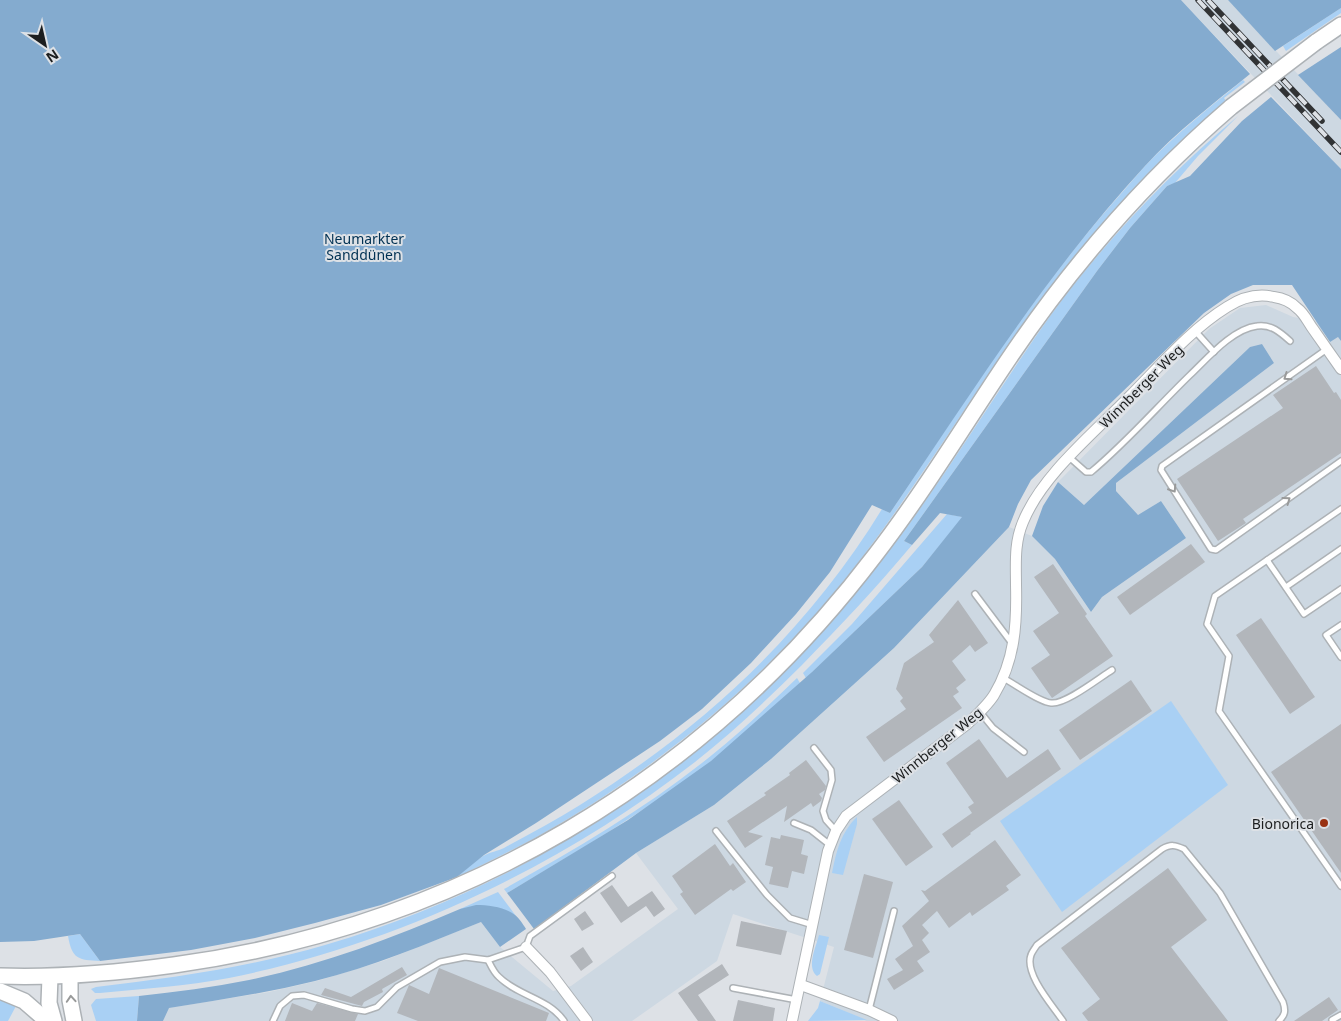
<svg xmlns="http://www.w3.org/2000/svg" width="1341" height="1021" viewBox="0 0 1341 1021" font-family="'Noto Sans',sans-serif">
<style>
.built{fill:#cdd8e2}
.green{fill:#a9d0f4}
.forest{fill:#84abcf}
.building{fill:#b2b6bb}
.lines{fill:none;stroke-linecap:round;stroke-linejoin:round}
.lane-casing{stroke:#adb2b6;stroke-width:8}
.street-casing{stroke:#adb2b6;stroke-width:12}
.secondary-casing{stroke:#adb2b6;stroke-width:18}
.lane{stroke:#fff;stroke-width:5}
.street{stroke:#fff;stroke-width:10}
.secondary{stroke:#fff;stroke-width:15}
.rail-casing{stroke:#313335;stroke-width:5.5}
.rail{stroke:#dde1e6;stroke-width:4;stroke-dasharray:11;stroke-linecap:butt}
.secondary-bridge-casing{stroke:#adb2b6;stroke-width:18;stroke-linecap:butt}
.secondary-bridge{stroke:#fff;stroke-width:15}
.oneway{stroke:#999a9a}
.poi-dot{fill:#993213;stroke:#dde1e6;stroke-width:2}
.labels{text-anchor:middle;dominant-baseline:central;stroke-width:4;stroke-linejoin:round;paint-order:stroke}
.park-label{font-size:14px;fill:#013153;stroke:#dde1e6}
.street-label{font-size:14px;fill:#1c1e1f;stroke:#dde1e6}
.poi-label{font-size:14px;fill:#1c1e1f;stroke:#dde1e6;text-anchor:end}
</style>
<rect width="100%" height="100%" fill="#dde1e6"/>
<!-- built -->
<g class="built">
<polygon points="1181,0 1228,0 1341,120 1341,169"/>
<polygon points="1266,305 1293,317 1317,321 1329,342 1338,337 1341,341 1341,1021 865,1021 866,1020 820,1001 834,947 733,914 717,961 632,1021 163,1021 168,1008 269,992 317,981 383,961 481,922 500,947 553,991 571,986 678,909 636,853 714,805 771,759 894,648 1009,527 1032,536 1055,559 1091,612 1102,597 1186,538 1161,501 1138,516 1116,491 1116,483 1274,363 1262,344 1250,347 1084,505 1058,482 1209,329 1240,308"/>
</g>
<!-- green -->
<g class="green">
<polygon points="1341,8 1341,13 1286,51 1283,46"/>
<path d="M1243,80L1245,82L1224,98L1226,101C1147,168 1078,247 1018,331C959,415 907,502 843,582C767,677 661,765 556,826C524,845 490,861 457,877C465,870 474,862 483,856C490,852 498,851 504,848C530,834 556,820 580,805C703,728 806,633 882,509L890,513C961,408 1028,301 1111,205C1123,192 1134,178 1146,165C1176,134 1210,107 1243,80Z"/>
<path d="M1238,116L1198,156L1175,183L1167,186L1130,228L1097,271L904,541L912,545C877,587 840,626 802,665C768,699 733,732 695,762C560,867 397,944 229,978C186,986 143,989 100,993H95L91,989L96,987C173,978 250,967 325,945C548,879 742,744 883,559C944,480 995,393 1053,312C1107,239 1169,174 1238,116Z"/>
<polygon points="947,514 963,517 922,567 806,678 803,673 852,624"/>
<path d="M797,678L800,683C770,709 741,738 709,763C645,812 576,852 507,893L504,889C576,849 648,807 712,755C742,731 769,705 797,678Z"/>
<polygon points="1171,701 1228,785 1062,912 1000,821"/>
<path d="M857,817V824L843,875L832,873C836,852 841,832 857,817Z"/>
<polygon points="498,892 516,916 499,908 460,909"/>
<path d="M80,934L100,961C78,960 72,959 68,936Z"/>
<path d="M819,935L829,937L820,974L817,976C806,967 816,947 819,935Z"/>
<polygon points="139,996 137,1021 96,1021 91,1005 96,999"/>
<polygon points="0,997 16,1006 8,1021 0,1021"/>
<polygon points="820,1001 867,1020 808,1021 818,1008"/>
</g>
<!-- forest -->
<g class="forest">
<path d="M0,0H1181L1250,74C1214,103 1176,132 1145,166C1047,272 971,394 890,513L872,505L830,572L796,614L751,663L702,709L660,741L536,823L484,855L457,877L381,905L315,923L255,938L191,950L100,961L80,934L34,941L0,942Z"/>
<polygon points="1228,0 1341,0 1341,8 1275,51"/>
<polygon points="1341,47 1341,120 1298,75"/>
<polygon points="1271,97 1341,169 1341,341 1338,337 1330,342 1292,285 1253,285 1231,294 1204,313 1031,480 1018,504 1009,527 894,648 771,759 714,805 636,853 534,929 507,893 628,820 711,761 812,672 922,567 962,517 940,513 912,545 904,541 1097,271 1130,228 1167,186 1190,176 1242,121"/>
<polygon points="1262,344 1274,363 1116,483 1116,491 1138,515 1161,501 1186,538 1102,597 1091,612 1055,559 1032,536 1043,506 1058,482 1084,505 1250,347"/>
<path d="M476,905C489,905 505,907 515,915C519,918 523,924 526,929L500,947L481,922C426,944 372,967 315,981C267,993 218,1000 169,1008L163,1021H137L139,996C176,992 213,987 249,980C322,965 392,938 460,909Z"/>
</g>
<!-- building -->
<g class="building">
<polygon points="1316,366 1334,393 1336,392 1341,400 1341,453 1243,519 1246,523 1218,541 1177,479 1283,408 1273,395"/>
<polygon points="1191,544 1205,562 1130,615 1117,597"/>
<polygon points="1053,564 1087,614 1085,616 1113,656 1052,698 1031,668 1050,655 1033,631 1059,613 1034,577"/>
<polygon points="958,600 988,643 975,652 970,645 952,661 966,680 956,688 959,692 953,696 962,708 884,762 866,737 906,709 900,701 903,698 896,689 904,663 934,642 929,635"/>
<polygon points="1261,618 1315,697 1290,714 1236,635"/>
<polygon points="1131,680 1152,711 1080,760 1059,730"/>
<polygon points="1341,724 1341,873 1271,772"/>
<polygon points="979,739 1007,778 1048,749 1061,769 970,833 971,834 952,848 942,834 972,813 968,807 974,803 946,763"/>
<polygon points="806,760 826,786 825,790 819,794 822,798 821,801 813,807 811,803 784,822 787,806 748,832 763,836 745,848 727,821 766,795 764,793 790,775 789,773"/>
<polygon points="899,800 933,847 906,866 872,819"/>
<polygon points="781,835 804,840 801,854 808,856 804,874 792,871 788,888 769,884 773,867 765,865 771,837 780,839"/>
<polygon points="995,840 1021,875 1006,886 1009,890 972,916 970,912 949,928 937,911 922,925 929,933 922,940 930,952 917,961 924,971 894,990 887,979 903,970 895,959 913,946 902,926 929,901 921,890 925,891"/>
<polygon points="715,844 730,866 733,863 746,882 733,891 731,889 695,915 680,894 683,892 672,876"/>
<polygon points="1168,868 1207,920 1171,947 1228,1021 1088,1021 1082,1013 1100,999 1061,948"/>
<polygon points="864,874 893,882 873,958 844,950"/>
<polygon points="612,885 628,907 652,891 665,909 654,917 646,906 621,923 600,893"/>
<polygon points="585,911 594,924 582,931 574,919"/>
<polygon points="741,921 787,931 781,955 736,946"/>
<polygon points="583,947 593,962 581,971 570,956"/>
<polygon points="722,964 729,975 698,995 716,1021 698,1021 678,993"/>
<polygon points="402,967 407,975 382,989 383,992 364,1002 362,1006 321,995 325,988 351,997"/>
<polygon points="439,968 549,1013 546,1021 418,1021 397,1013 409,985 429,994"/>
<polygon points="1329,997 1338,1010 1322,1021 1294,1021"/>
<polygon points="738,1000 775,1008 773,1021 733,1021"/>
<polygon points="292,1003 312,1011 317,1003 358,1014 355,1021 285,1021"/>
</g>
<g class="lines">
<defs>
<g id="lane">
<polyline points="1196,332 1214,352"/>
<polyline points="1327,349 1162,466 1161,470 1211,549 1216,550 1341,461"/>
<path d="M1069,457L1086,472H1091C1126,443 1157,407 1190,375C1207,359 1232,329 1257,326C1271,324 1280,332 1290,341"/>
<polyline points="1341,509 1215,596 1207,624 1229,656 1219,711 1341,886"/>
<polyline points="1267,560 1304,614 1341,589"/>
<polyline points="1286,587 1341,549"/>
<polyline points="975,594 1011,642"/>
<polyline points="1341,625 1326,635 1341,657"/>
<path d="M1003,678C1015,684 1039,702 1051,703C1065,705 1099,678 1112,670"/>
<polyline points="980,712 993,728 1024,752"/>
<polyline points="814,748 831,770 832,780 823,811 826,820 836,831"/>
<polyline points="794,823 811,830 830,845"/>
<polyline points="716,831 767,895 790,918 813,925"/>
<path d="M488,960C491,966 494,973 499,977C518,996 548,998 564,1021"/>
<polyline points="733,988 797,1000"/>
<polyline points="869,1010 894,911"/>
<polyline points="1332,1020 1341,1015"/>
<polyline points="273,1021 280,1006 292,996 304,995 352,1009 365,1011 377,1007 397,987 440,962 465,957 488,960 526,947 530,936 612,876"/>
<path d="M1063,1021C1053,1006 1024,974 1031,955C1032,952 1035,948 1037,945L1162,849C1171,844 1175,845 1184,849L1220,893L1283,1002C1286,1011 1285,1015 1279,1021"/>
</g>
<g id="street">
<polyline points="526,947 550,972 587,1021"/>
<polyline points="801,985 869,1010 892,1021"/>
<path d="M792,1021L828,851L836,831L846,816L966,725C976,716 987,706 994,695C1015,660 1017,624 1016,585C1016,564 1014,543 1023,522C1042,475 1094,433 1130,396C1160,366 1190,330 1227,307C1241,298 1257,293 1274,297C1282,298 1291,302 1297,308C1304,313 1308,322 1313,329C1322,342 1332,356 1341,369"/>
</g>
<g id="secondary">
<polyline points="1316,42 1341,25"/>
<path d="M0,976C59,978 116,973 174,965C458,926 703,782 876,554C923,493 963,427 1006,363C1069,269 1145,181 1231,107"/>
<polyline points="70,976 70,1000 74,1021"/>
<polyline points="50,977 49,1003 54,1021"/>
<polyline points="0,991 24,1001 47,1021"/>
</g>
</defs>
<!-- lane casing -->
<use href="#lane" class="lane-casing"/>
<!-- street casing -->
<use href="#street" class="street-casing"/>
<!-- secondary casing -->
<use href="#secondary" class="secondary-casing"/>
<!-- lane -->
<use href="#lane" class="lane"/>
<!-- street -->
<use href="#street" class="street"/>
<!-- secondary -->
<use href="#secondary" class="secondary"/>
<defs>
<g id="rail">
<polyline points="1198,0 1341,152"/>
<polyline points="1208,0 1322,121"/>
</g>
</defs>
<!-- rail casing -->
<use href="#rail" class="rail-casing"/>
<!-- rail -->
<use href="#rail" class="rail"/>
<defs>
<polyline id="secondary-bridge" points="1231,107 1316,42"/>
</defs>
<!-- secondary-bridge casing -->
<use href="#secondary-bridge" class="secondary-bridge-casing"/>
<!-- secondary-bridge -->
<use href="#secondary-bridge" class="secondary-bridge"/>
</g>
<!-- one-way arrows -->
<defs><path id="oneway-chevron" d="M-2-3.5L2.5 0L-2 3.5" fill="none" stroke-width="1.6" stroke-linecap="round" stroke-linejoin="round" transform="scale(1.25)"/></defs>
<g class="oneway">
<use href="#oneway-chevron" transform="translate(1287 377) rotate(145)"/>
<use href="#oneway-chevron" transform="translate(1173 489) rotate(57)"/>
<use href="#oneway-chevron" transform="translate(1287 500) rotate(-36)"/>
<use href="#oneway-chevron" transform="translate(71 999) rotate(-94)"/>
</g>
<!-- markers -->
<circle class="poi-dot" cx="1324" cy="823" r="5"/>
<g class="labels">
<!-- park labels -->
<g class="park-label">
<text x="364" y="238">Neumarkter<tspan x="364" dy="16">Sanddünen</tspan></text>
</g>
<!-- street labels -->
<g class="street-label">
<text transform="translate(1141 386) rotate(-45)">Winnberger Weg</text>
<text transform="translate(937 745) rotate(-39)">Winnberger Weg</text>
</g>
<!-- poi labels -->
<g class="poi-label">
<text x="1314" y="823">Bionorica</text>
</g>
</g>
<!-- north arrow -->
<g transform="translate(45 45) rotate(146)" stroke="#dde1e6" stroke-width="4" paint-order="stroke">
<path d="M0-4L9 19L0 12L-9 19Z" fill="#1c1e1f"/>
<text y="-8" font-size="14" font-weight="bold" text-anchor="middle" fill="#1c1e1f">N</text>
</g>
</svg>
